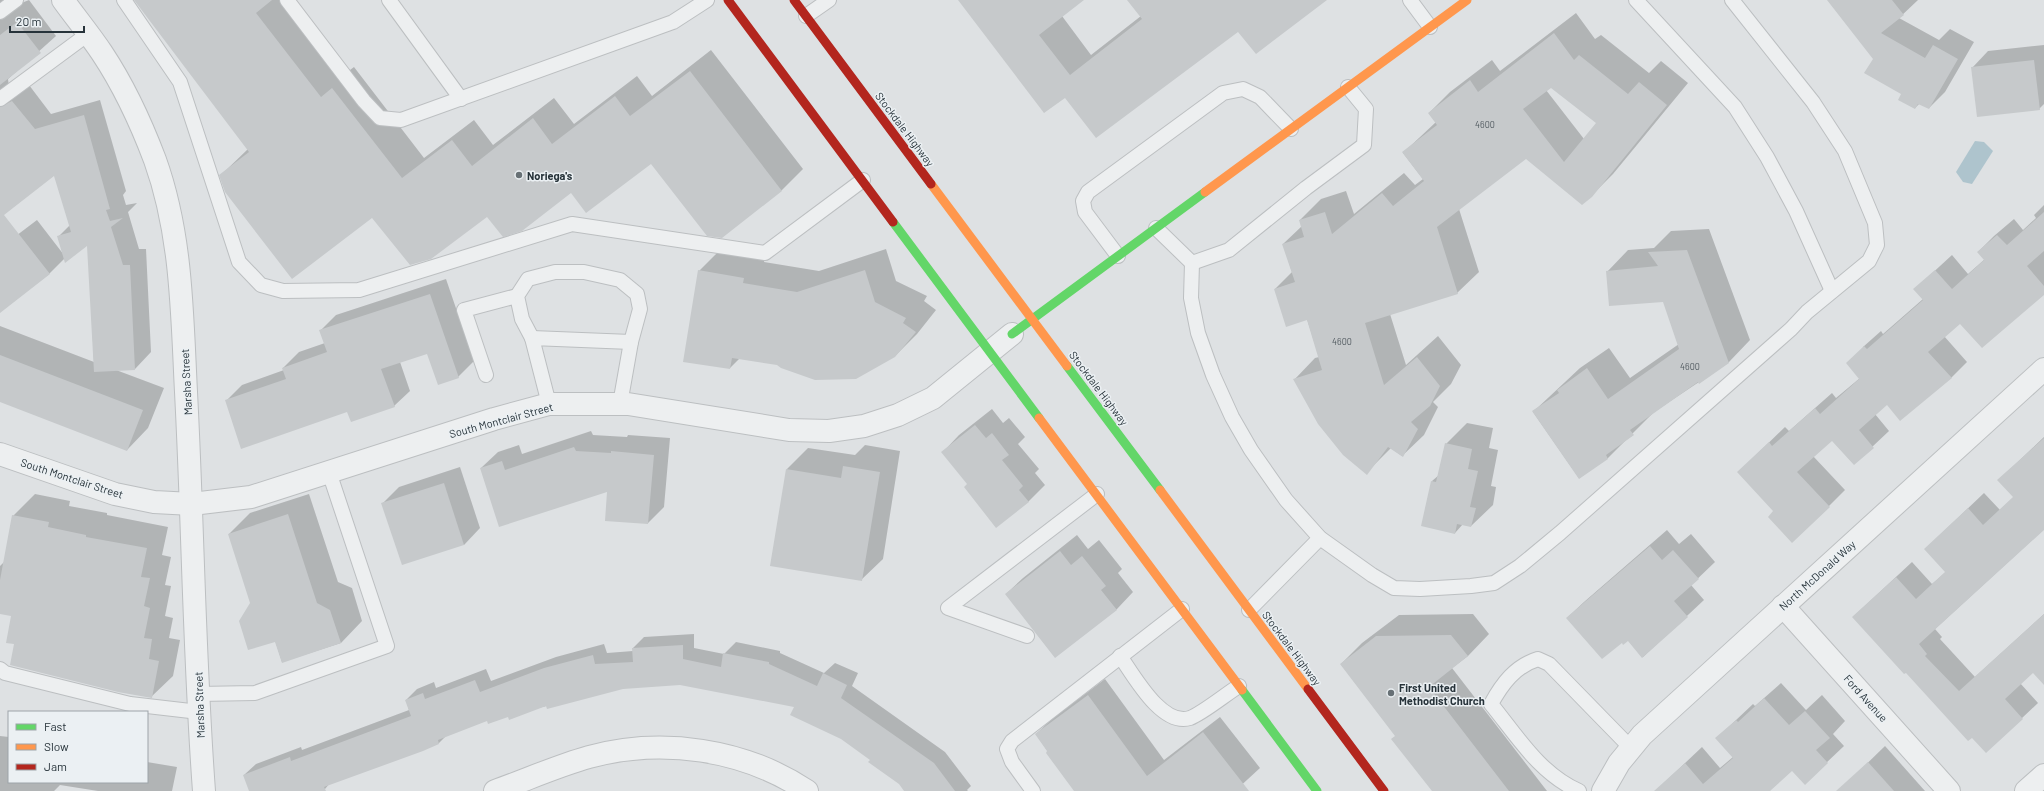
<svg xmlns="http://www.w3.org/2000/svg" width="2044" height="791" viewBox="0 0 2044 791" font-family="Barlow,sans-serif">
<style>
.water{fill:#aec4cd}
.shadow{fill:#0003;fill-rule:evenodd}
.building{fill:#c6c9cb;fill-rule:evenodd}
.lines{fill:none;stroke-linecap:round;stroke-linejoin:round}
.lane-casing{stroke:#bcbfc1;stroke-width:16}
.street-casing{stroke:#bcbfc1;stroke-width:24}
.lane{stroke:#edeff0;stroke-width:14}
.street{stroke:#edeff0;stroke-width:22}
.fast{stroke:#63d668;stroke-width:9}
.slow{stroke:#ff974d;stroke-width:9}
.jam{stroke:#b3261e;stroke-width:9}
.poi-dot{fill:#677075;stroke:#ebf0f3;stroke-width:1.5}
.labels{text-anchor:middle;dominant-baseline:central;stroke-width:3;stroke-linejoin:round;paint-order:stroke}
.number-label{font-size:9px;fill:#50595f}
.street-label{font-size:11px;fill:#27333a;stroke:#ebf0f3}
.poi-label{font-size:11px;font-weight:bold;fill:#27333a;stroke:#ebf0f3;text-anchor:start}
</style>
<rect width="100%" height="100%" fill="#dee1e3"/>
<!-- water -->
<polygon class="water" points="1975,141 1984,142 1993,151 1972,184 1963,182 1956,172"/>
<!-- shadow -->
<g class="shadow">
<polygon points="0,0 9,0 19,4 29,0 56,36 8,79 9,87 29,85 51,114 100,100 126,191 123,195 126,205 137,203 128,212 139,249 146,249 151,352 135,369 116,370 164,388 148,428 127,450 0,401 0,326 94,362 88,244 65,258 49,274 0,311 0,248 37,220 64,255 59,236 70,225 55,174 0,216"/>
<polygon points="136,0 284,0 342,76 354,67 424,158 474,120 493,145 554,98 574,124 637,76 652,96 711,50 803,169 782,190 722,237 651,162 571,191 487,215 372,216 221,175 248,149"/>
<polygon points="959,0 1082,0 1062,16 1091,55 1141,16 1128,0 1326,0 1238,30 1065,97"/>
<polygon points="1829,0 1918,0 1899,18 1939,40 1950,29 1974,42 1945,92 1929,108 1920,103 1915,108"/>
<path d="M1576,13L1595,39L1601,35L1649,73L1661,61L1688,83L1613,174L1591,196L1526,157L1459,209L1479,272L1457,293L1390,314L1406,365L1438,336L1461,365L1451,384L1433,402L1438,407L1424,435L1402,456L1391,448L1366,473L1294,380L1315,358L1319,357L1307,319L1275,289L1292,272L1283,244L1302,226L1300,220L1321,199L1346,191L1354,214L1404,173L1415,185L1423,179L1403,153L1436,122L1429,113L1450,92L1492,60L1500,71ZM1551,86L1597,123L1584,139L1546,90Z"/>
<polygon points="2044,45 2044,104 2039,109 1972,68 1988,51"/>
<polygon points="2044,205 2044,293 1960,322 1944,336 1967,362 1951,378 1887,404 1875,414 1889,431 1854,464 1832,440 1813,456 1845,490 1829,506 1775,511 1754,457 1785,427 1789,431 1832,393 1836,398 1860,378 1863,347 1881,331 1883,334 1923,299 1915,289 1952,255 1968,274 1985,259 1978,252 1994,236 2014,219 2023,230 2036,218 2034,215"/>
<polygon points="1709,229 1750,340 1729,362 1654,412 1608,458 1579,478 1533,412 1580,368 1609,348 1630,378 1679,344 1664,301 1607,272 1628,250 1654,248 1671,231"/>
<polygon points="886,249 896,281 927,296 924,301 936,310 917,334 895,356 778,364 740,358 730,368 699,271 720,250 765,257 764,262 819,271"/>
<polygon points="446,279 474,361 458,377 427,352 400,362 410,391 394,406 348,411 226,401 242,385 284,370 283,368 299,352 325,343 320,331 336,315"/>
<polygon points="992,409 1003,423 1009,418 1025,437 1018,444 1039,469 1035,473 1045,485 1028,502 968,484 943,452 959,435"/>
<polygon points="1467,423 1493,428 1489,448 1498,450 1491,486 1496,487 1493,505 1471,526 1463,524 1455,533 1432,481 1439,475 1446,444"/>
<polygon points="591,431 593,435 627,437 628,435 670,438 664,507 648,523 609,491 481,468 498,452 519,445 522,454"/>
<polygon points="2044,437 2044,529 1935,629 1942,637 1940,639 1975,677 2044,614 2044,683 2033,672 2020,683 2038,703 2022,718 1972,737 1853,617 1912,562 1932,584 1946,572 1941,534 1984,493 2000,510 2014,497 1999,480"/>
<polygon points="865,445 900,451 883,559 861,580 771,565 787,469 808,448 855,455"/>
<polygon points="460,467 480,528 464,545 383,503 399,487"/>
<polygon points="35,494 70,501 69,506 107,513 107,515 168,527 162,555 171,557 165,585 171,586 165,616 173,618 169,638 180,640 173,676 151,697 15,643 12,615 0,613 0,566 5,561 13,516"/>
<polygon points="309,494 338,582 352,588 362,621 341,643 282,662 275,640 251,603 229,534 250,513"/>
<polygon points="1667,530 1679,544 1691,534 1715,562 1691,585 1704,600 1643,657 1628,640 1622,641 1567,618 1584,602"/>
<polygon points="1077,535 1088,549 1099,540 1122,569 1118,573 1133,592 1117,609 1055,657 1006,594 1023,578"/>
<polygon points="1473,614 1489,634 1468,656 1452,668 1547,791 1433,791 1396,735 1341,664 1362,643 1399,615"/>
<polygon points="694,634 694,648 724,654 736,642 780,651 780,653 824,673 835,663 858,673 852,686 945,752 971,786 967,790 968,791 905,791 900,783 872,759 795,706 680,684 623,688 487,720 447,735 439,743 330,783 325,789 319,791 250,791 244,775 256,764 301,747 302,750 409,710 406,700 417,689 434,682 436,688 486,669 491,681 556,657 604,644 607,653 633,651 633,648 644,637"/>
<polygon points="1105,679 1164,760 1220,717 1260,768 1235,791 1075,791 1036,734 1053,718"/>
<polygon points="1781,683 1806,710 1822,695 1845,721 1833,734 1844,746 1805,783 1792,770 1769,791 1674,791 1666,781 1702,747 1720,768 1733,757 1717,738 1753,704 1755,706"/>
<polygon points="0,736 9,737 9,782 147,782 147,762 177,767 172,791 98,791 60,785 54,791 0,791"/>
<polygon points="1885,746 1925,791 1854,791 1847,783"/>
</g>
<!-- building -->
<g class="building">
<polygon points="134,0 272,0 256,13 321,97 332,88 402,178 452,140 472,166 533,118 552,144 615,96 630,116 690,71 782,191 722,238 707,236 651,164 586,213 571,193 522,231 503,237 487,217 431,259 410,265 372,218 292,279 225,192 219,175 249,152"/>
<polygon points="958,0 1084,0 1039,35 1070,75 1142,19 1127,0 1327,0 1256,54 1238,32 1096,138 1065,98 1044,113"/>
<polygon points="1827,0 1892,0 1904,15 1881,33 1925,58 1933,45 1958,59 1929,109 1918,104 1915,109 1898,100 1901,94 1864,73 1873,59"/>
<polygon points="17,22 41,53 0,85 0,35"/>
<path d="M1554,33L1574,60L1579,55L1628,94L1639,82L1667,105L1592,197L1582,205L1526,159L1437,227L1458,294L1365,323L1384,385L1417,357L1440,386L1430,406L1411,422L1418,429L1403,457L1388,447L1367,475L1343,455L1318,424L1293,379L1322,370L1307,320L1286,327L1274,289L1295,282L1282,244L1304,237L1299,220L1325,212L1332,234L1382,193L1393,206L1424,181L1402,152L1437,125L1428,113L1470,80L1478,92ZM1551,88L1596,123L1564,162L1523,109Z"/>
<polygon points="2034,60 2040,110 1977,117 1971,67"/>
<polygon points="12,101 35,129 84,115 110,209 106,210 110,221 123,218 111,227 123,265 130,265 135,370 94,372 87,246 65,263 57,236 71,232 54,176 4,215 50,274 0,313 0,107"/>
<polygon points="2044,212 2044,251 2027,266 2044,286 2044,295 1982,348 1960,324 1928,352 1952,378 1900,421 1887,405 1859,430 1874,448 1854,465 1832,441 1797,472 1830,507 1792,543 1768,517 1773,511 1737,472 1769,442 1772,446 1815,408 1820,414 1859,379 1846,363 1864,346 1867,349 1923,300 1913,289 1935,270 1952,289 1984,260 1977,252 1997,235 2007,245"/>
<polygon points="1687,250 1729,363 1699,384 1698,382 1630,430 1634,435 1606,455 1608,459 1579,479 1532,411 1559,393 1557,390 1587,368 1608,399 1679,349 1663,302 1609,306 1606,271 1658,266 1648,252"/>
<polygon points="698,270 744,278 743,283 797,292 865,270 875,302 906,318 903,323 916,332 895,357 856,379 815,380 781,368 777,365 732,358 730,369 683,362"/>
<polygon points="430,294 459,378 438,385 427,354 381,369 395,407 351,422 347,412 241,449 225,400 286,379 282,368 327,352 319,330"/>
<polygon points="0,355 143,410 127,451 0,402"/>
<polygon points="975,425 986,438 992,433 1009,455 1002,460 1023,486 1019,490 1029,502 996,528 964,487 967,484 941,452"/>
<polygon points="2044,438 2044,530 1919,644 1927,654 1925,656 1959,691 2044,614 2044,685 2033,673 2005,699 2023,719 1986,753 1972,738 1968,741 1906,673 1904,674 1852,617 1896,577 1916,599 1945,572 1924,549 1968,508 1983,525 2013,497 1997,480"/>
<polygon points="1445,443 1472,449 1468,469 1478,471 1470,507 1476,508 1471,527 1457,524 1455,534 1421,526 1431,481 1436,482"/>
<polygon points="574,447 576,451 611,453 611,451 654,455 648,524 605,521 607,492 499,527 480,468 502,461 505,470"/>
<polygon points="843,466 880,472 862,581 770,566 786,469 841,478"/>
<polygon points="444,483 464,545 402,565 381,503"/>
<polygon points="288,514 317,603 330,610 341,643 282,663 275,642 248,650 239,621 250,603 228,534"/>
<polygon points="12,515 49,522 48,527 86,535 86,537 147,548 141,577 150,578 144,606 150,608 144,638 152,639 149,659 159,661 152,698 118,692 10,665 14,644 6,643 11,616 0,614 0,580"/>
<polygon points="1650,546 1662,560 1673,550 1699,579 1674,601 1688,617 1642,658 1628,641 1623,645 1622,643 1602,659 1566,618"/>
<polygon points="1060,551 1071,565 1082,556 1106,586 1101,590 1117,610 1055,658 1005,594"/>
<polygon points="1451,635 1468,656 1429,687 1509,791 1432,791 1391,739 1395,736 1340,664 1376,636"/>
<polygon points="683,645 683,659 721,667 723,653 769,662 769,664 817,686 823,673 847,685 841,698 934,763 955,791 904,791 899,784 868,762 870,760 841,739 790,715 794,707 680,685 623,689 547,709 546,706 509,720 508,717 488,724 487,721 438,740 439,744 423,751 324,787 326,791 249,791 243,775 290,757 291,761 411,716 405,700 423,693 425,699 475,680 480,692 544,668 593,655 595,664 633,662 632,648"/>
<polygon points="1088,695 1147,776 1203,732 1249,791 1074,791 1046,753 1047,751 1035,734"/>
<polygon points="1764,698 1789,725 1805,711 1830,738 1816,750 1828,763 1805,785 1792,771 1770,791 1654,791 1685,763 1703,784 1733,758 1715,738 1736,720 1738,722"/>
<polygon points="1868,762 1894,791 1836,791"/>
</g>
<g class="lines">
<defs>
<g id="lane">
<polyline points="124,0 180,82 239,262 261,285 283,291 359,290 572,224 765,253 863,180"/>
<polyline points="287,0 364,101 380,118 401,120 673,22 707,0"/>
<polyline points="389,0 461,99"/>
<polyline points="1410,0 1430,27"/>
<polyline points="1636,0 1735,107 1767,157 1796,211 1832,291"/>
<polyline points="0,12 16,0"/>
<polyline points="806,16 829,0"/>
<polyline points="0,99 88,34"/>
<polyline points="1156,228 1192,263 1229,250 1306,188 1364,145 1366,109 1348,87"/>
<polyline points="1118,256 1085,212 1083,201 1088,192 1223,93 1243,89 1260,97 1291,129"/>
<polyline points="1192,263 1191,298 1198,333 1213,375 1232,417 1251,450 1286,500 1320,538 1372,575 1394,588 1420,589 1471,586 1494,583 1520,566 1560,533 1791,329 1807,312 1869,261 1877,245 1875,223 1845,151 1813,102 1732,0"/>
<polyline points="532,338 522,319 517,296 528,279 555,272 584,272 620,280 637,294 640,309 631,342 620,404"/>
<polyline points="486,375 464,310 517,296"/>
<polyline points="549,404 532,338 631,342"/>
<polyline points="1249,610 1320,538"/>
<polyline points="1027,636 948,608 1097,494"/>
<path d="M1120,656C1134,676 1162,727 1190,718C1203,713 1226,694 1239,686"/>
<polyline points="0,669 5,673 130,704 199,712"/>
<polyline points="198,694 255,693 387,646 329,472"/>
<polyline points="1033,791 1012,762 1007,749 1012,741 1182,609"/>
<path d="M1579,791C1540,774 1517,736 1491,704C1502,684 1515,666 1538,659L1549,664L1631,748"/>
</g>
<g id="street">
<path d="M63,0C76,18 90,35 102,53C124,86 141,123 155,160C182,235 182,314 186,392C193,525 194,658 204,791"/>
<polyline points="0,454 115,494 154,502 192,504 251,497 494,419 549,404 628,404 789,430 829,431 864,426 898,415 933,398 1012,334"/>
<polyline points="1783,606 1949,791"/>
<path d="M495,791C526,780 557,766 589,757C662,737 744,749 807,791"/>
<polyline points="1603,791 1619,763 1642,735 2044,369"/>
<polyline points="2026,791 2044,775"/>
</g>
</defs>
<!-- lane casing -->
<use href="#lane" class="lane-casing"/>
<!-- street casing -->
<use href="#street" class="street-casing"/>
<!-- lane -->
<use href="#lane" class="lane"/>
<!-- street -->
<use href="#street" class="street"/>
<!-- fast -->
<g class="fast">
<polyline points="893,222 1039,418"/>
<polyline points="1012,334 1205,192"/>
<polyline points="1067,366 1160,490"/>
<polyline points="1242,690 1317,791"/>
</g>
<!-- slow -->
<g class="slow">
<polyline points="931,184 1067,366"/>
<polyline points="1205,192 1467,0"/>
<polyline points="1039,418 1242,690"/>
<polyline points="1160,490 1308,689"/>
</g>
<!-- jam -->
<g class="jam">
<polyline points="728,0 893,222"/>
<polyline points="794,0 931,184"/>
<polyline points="1308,689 1384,791"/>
</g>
</g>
<!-- markers -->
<g class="poi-dot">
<circle cx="519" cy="175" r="4"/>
<circle cx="1391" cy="693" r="4"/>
</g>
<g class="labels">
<!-- number labels -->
<g class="number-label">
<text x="1485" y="124">4600</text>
<text x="1342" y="341">4600</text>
<text x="1690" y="366">4600</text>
</g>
<!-- street labels -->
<g class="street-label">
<text transform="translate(905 129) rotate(53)">Stockdale Highway</text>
<text transform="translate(186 382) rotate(-93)">Marsha Street</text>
<text transform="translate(1099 388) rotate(53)">Stockdale Highway</text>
<text transform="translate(501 420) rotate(-15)">South Montclair Street</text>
<text transform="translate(72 478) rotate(18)">South Montclair Street</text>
<text transform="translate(1817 575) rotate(-42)">North McDonald Way</text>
<text transform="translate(1292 648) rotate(53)">Stockdale Highway</text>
<text transform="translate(1866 698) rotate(48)">Ford Avenue</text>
<text transform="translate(199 705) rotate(-92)">Marsha Street</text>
</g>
<!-- poi labels -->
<g class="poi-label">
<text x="527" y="175">Noriega's</text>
<text x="1399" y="687">First United<tspan x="1399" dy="13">Methodist Church</tspan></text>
</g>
</g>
<!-- legend -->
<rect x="8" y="711" width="140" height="72" fill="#ebf0f3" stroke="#9da4a9"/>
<rect x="16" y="724" width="20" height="6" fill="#63d668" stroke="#9da4a9"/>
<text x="44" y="731" font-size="12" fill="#27333a">Fast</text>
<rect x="16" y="744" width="20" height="6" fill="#ff974d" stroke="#9da4a9"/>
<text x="44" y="751" font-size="12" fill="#27333a">Slow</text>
<rect x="16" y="764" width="20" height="6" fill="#b3261e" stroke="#9da4a9"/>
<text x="44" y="771" font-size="12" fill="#27333a">Jam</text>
<!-- scale -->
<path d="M10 26v6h74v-6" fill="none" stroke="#27333a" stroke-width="2"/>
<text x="16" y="26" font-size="12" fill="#27333a" stroke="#ebf0f3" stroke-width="3" paint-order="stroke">20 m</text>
</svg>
